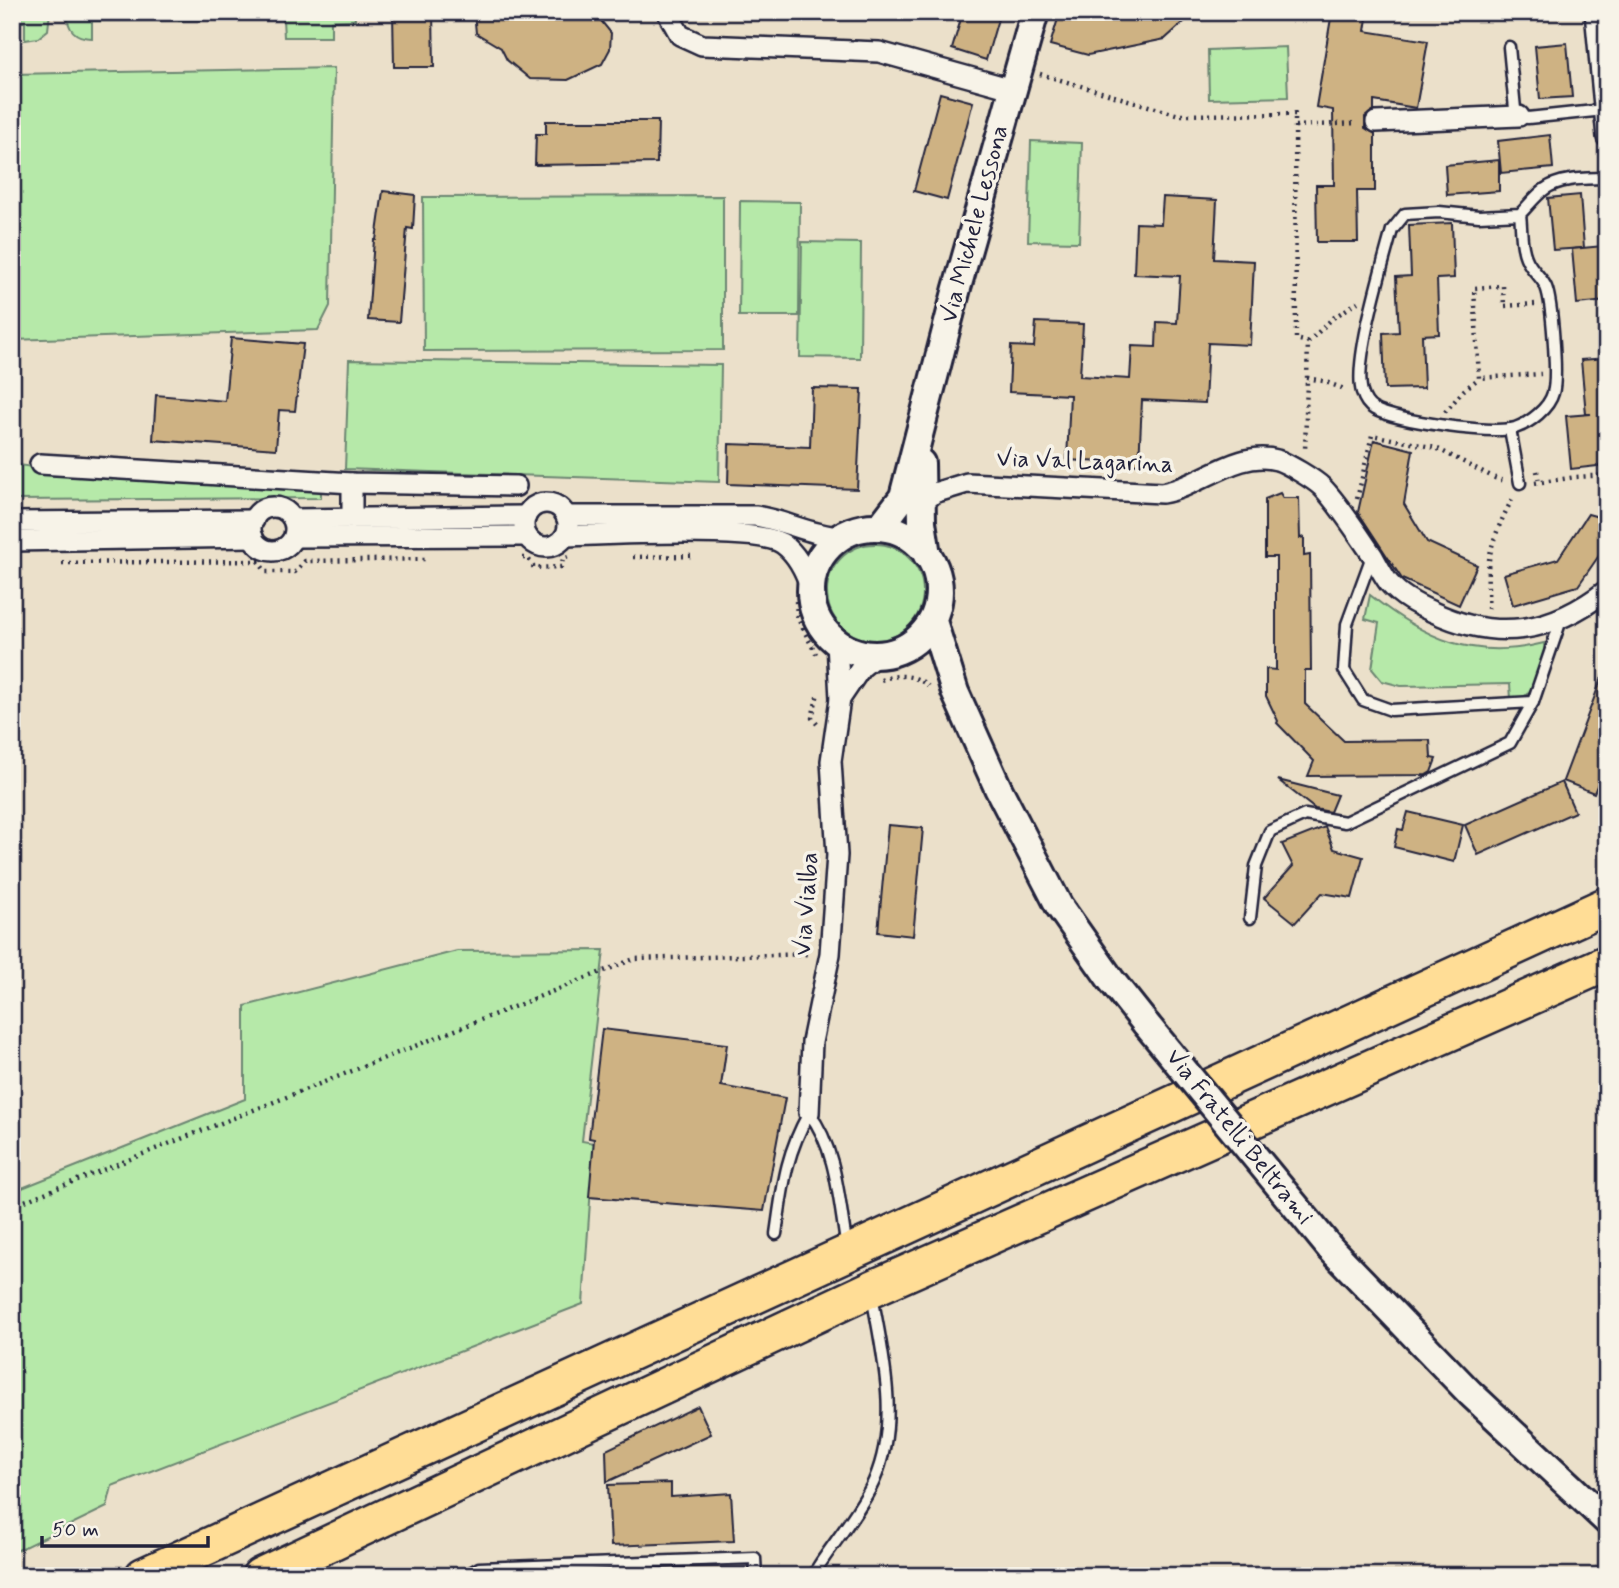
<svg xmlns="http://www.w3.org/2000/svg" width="1619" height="1588" viewBox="0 0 1619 1588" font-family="Mynerve,sans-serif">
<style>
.green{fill:#b6e9a9;stroke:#6c8672;stroke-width:2}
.building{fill:#ceb283;stroke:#22223b;stroke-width:2}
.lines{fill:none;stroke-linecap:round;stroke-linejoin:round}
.lane-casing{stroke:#22223b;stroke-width:15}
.street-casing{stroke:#22223b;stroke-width:24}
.secondary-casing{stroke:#22223b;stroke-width:32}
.highway-casing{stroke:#22223b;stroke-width:40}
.path{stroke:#22223b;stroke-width:4.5;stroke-dasharray:2 5;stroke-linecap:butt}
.lane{stroke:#f7f3e8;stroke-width:10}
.street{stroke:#f7f3e8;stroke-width:19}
.secondary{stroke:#f7f3e8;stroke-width:26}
.highway{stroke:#ffdd96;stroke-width:35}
.secondary-bridge-casing{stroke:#22223b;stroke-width:32;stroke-linecap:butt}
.secondary-bridge{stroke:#f7f3e8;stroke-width:26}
.labels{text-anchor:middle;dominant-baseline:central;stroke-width:7;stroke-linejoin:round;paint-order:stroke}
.street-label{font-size:24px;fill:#22223b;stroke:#f7f3e8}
</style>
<rect width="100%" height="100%" fill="#ebe0ca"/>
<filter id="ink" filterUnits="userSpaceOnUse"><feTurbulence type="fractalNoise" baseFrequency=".0143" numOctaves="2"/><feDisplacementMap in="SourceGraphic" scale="14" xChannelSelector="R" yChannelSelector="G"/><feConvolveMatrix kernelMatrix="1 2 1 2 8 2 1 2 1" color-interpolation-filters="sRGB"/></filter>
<g filter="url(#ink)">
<!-- green -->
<g class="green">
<polygon points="12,12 50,12 48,30 38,38 25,40 25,22 12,22"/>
<path d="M67,12H203V20L92,21V38C75,38 67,30 67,12Z"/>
<polygon points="214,12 354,12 355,20 331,21 331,37 284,37 283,19 214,20"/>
<polygon points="1286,47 1288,97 1209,99 1208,50"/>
<polygon points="334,68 330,306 318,330 12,340 12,74"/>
<polygon points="1031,141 1082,143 1079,242 1028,241"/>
<polygon points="723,196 723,350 424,351 423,197"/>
<polygon points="740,201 800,202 799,316 739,316"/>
<polygon points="802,242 861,243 860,358 800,357"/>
<polygon points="349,360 721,365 719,482 345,469"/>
<polygon points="12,464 108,478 321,487 321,498 12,500"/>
<circle cx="875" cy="592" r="48"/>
<path d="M1370,595C1425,639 1474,661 1544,643C1546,653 1535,686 1527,694C1523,699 1517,699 1511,699L1510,684L1401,686L1382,681L1372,669L1379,623L1365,619Z"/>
<polygon points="604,950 582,1141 594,1143 583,1304 112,1486 107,1507 12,1553 12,1192 245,1099 245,1006 457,951"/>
</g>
<!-- building -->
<g class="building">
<polygon points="393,12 433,12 434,67 394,67"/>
<polygon points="474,12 594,12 611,33 610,49 602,64 568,80 530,79 507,60 501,48 476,33"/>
<polygon points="963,12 1000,12 986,60 952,49"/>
<polygon points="1060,12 1080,12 1090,15 1103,12 1195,12 1165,39 1088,55 1050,45"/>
<polygon points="1332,12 1368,12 1365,31 1428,41 1416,108 1374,101 1374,110 1365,117 1365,128 1375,134 1375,191 1357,191 1358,242 1317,242 1316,185 1334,185 1333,110 1316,107"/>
<polygon points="1567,43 1572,97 1540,99 1535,46"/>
<polygon points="940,93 973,102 947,200 914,191"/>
<polygon points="546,121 658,121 657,163 535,165 536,134 546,134"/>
<polygon points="1550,135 1553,168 1501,173 1498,141"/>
<polygon points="1499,160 1499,191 1447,195 1445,165"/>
<polygon points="383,191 415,195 413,229 407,228 399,322 368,320 374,240 376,240"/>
<polygon points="1580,195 1584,248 1553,250 1548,198"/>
<polygon points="1163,197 1217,200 1214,259 1254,261 1250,345 1208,343 1205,403 1142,400 1139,464 1067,460 1070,395 1009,392 1011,346 1034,347 1036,322 1083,324 1080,376 1130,379 1132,346 1156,347 1157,322 1177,323 1180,276 1134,274 1136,223 1161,224"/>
<polygon points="1452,223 1454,278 1437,279 1439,334 1422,335 1424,388 1385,389 1383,333 1399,332 1396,277 1411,276 1409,225"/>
<polygon points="1603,246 1607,301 1577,304 1572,249"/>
<polygon points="231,338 303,344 295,411 279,410 276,449 153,440 156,395 225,401"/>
<polygon points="1607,358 1607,412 1602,413 1606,465 1571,469 1566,416 1591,414 1586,414 1581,360"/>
<polygon points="812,388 862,389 857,489 728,484 729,444 810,447"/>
<polygon points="1374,440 1413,450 1404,504 1427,542 1477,565 1459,605 1402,579 1358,512"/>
<polygon points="1280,493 1283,498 1299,498 1300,538 1304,537 1304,556 1310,555 1311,670 1305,670 1305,704 1344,741 1430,740 1431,758 1436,759 1431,772 1426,775 1308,776 1314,761 1277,723 1278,721 1266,696 1266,669 1276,670 1276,557 1265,557 1265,499"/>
<polygon points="1588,514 1595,516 1607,524 1607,544 1578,586 1513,605 1504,574 1558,559"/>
<polygon points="1605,669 1607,760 1594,793 1563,781"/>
<polygon points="1278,780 1337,795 1330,812 1315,809"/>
<polygon points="1562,782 1575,812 1478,855 1465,825"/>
<polygon points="1408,812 1463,825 1454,862 1394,847 1398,829 1403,830"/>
<polygon points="888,825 923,828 913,936 878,932"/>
<polygon points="1325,827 1334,849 1363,857 1352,898 1322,893 1295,923 1264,898 1293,866 1282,844"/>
<polygon points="602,1029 727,1044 721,1086 785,1098 764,1211 589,1197 594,1139 589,1138"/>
<polygon points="698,1406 711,1434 607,1482 606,1450"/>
<polygon points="671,1483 671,1497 731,1493 734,1541 611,1546 608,1485"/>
</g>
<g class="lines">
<defs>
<g id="lane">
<polyline points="1509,47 1515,109 1519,116 1528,118 1604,110"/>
<path d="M1520,214C1522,230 1520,251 1530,265C1535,273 1542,278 1546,287C1552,301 1558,377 1553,393C1549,408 1530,423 1515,428C1492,435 1395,421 1374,409C1367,405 1364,399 1362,392C1353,362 1383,264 1392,230L1405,214L1439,212L1479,216L1520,214C1528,206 1536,195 1545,189C1562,177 1587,179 1607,178"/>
<polyline points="1510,429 1520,483"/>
<polyline points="1372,556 1347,624 1344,670 1363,700 1391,710 1533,702"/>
<polyline points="1250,918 1256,866 1270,831 1305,815 1345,822 1510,743 1533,702 1561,620"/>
<path d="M776,1234C783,1186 785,1156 809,1113C837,1149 839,1203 847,1248"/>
<polyline points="465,1576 479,1568 755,1558 756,1576"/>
<path d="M815,1576L818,1567C835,1541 862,1508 874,1481C900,1421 883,1357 872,1295"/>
</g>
<g id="street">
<polyline points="667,12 680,35 702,45 879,52 1012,89"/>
<polyline points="1595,12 1607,137"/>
<polyline points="1376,122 1519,116"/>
<polyline points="40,464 352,483 516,486"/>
<polyline points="352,483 352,518"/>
<circle cx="546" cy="525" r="22"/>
<path d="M922,504L934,493L967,483L1162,493C1200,487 1237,449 1277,460C1287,463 1315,480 1322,487C1338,503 1360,537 1373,556C1378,565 1383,575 1389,583C1401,597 1417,605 1433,612C1497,642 1552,633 1607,590"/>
<circle cx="273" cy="529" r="22"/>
<path d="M566,516H755C784,520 810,535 840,537"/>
<polyline points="293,519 526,516"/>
<polyline points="12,522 254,520"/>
<path d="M565,536C604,535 758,526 783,544C798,555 806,573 811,589"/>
<polyline points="294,537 527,536"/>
<polyline points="12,541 253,537"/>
<polyline points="840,699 861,668 877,655"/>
<polyline points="809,1113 812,1042 830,954 837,855 831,761 840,699 837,642"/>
</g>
<g id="secondary">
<polyline points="921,463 922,522 927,555"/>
<polyline points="880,527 903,497 957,288 1035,12"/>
<circle cx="875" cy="591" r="64"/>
<polyline points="933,621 955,692 998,788 1059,906 1111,980 1146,1024"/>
<polyline points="1330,1248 1470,1393 1607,1521"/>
</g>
<g id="highway">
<polyline points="143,1576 1607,905"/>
<polyline points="260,1576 871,1289 1607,963"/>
</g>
</defs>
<!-- lane casing -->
<use href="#lane" class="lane-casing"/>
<!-- street casing -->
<use href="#street" class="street-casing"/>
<!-- secondary casing -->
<use href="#secondary" class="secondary-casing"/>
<!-- highway casing -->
<use href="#highway" class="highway-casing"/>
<!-- path -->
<g class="path">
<polyline points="1040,74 1179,115 1295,114 1296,339 1308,342 1305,452"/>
<polyline points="1295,126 1357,123"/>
<polyline points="1535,304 1504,306 1503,286 1474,288 1479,378 1541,374"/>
<polyline points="1308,342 1333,318 1358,302"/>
<polyline points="1307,378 1323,381 1347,390"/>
<polyline points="1445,412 1464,390 1479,378"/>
<polyline points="1537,471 1539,482"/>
<polyline points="1535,483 1576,477 1607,475"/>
<polyline points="1357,499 1372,435 1436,448 1495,478 1505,481"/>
<polyline points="633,557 694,556"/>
<polyline points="523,558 528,558 534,568 561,567 563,559 568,557"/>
<polyline points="62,563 258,561 266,572 295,572 305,561 427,559"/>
<polyline points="796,601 797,617 816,654"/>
<path d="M1488,609C1489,596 1487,582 1488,570C1489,545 1502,518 1514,496"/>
<path d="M881,680C897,674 915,674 928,686"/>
<polyline points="817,724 812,718 818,693"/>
<polyline points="12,1206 634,959 811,954"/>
</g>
<!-- lane -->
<use href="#lane" class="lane"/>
<!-- street -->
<use href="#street" class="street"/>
<!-- secondary -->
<use href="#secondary" class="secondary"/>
<!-- highway -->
<use href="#highway" class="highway"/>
<defs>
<polyline id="secondary-bridge" points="1146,1024 1330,1248"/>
</defs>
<!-- secondary-bridge casing -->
<use href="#secondary-bridge" class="secondary-bridge-casing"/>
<!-- secondary-bridge -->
<use href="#secondary-bridge" class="secondary-bridge"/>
</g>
</g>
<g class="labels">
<!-- street labels -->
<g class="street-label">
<text transform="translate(975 224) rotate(-75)">Via Michele Lessona</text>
<text transform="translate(1085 462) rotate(2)">Via Val Lagarina</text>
<text transform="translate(807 904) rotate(-86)">Via Vialba</text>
<text transform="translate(1239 1137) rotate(51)">Via Fratelli Beltrami</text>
</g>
</g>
<!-- margin -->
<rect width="1619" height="1588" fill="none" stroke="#f7f3e8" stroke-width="42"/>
<rect x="21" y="21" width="1577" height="1546" fill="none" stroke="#22223b" stroke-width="2.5" filter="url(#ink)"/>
<!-- scale -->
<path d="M42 1536v10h166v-10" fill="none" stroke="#22223b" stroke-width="3.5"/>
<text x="52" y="1536" font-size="21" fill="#22223b" stroke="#f7f3e8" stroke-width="5" paint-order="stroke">50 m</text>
</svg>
